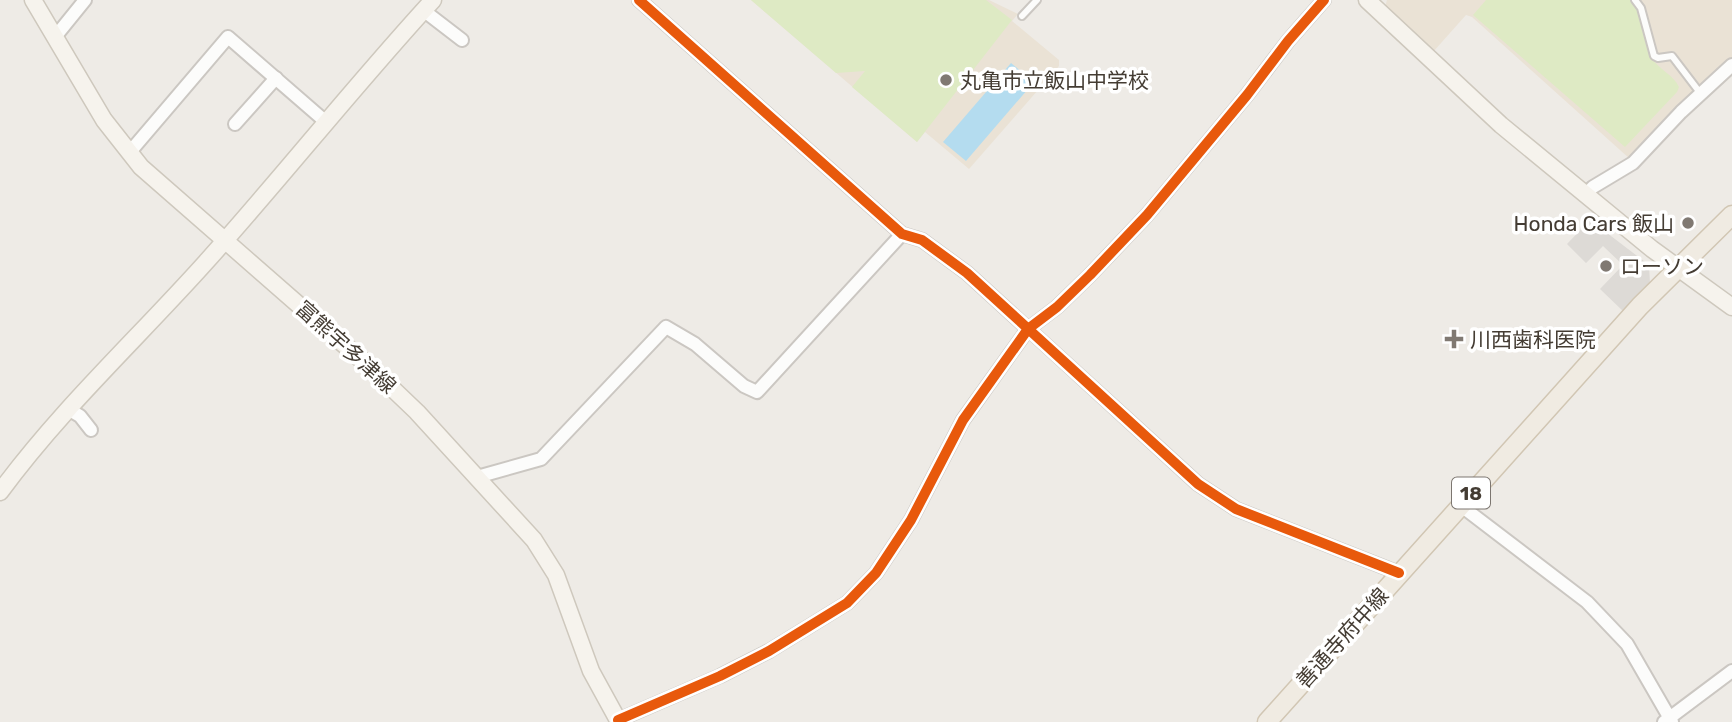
<svg xmlns="http://www.w3.org/2000/svg" width="1732" height="722" viewBox="0 0 1732 722" font-family="Rubik,'Noto Sans JP',sans-serif">
<style>
.education{fill:#eae2d5}
.green{fill:#deeac4}
.parking{fill:#dddad6}
.water{fill:#b4dcef}
.lines{fill:none;stroke-linecap:round;stroke-linejoin:round}
.lane-casing{stroke:#cbc7c2;stroke-width:10}
.street-casing{stroke:#cbc7c2;stroke-width:16}
.secondary-casing{stroke:#cec8bd;stroke-width:19}
.primary-casing{stroke:#d1c6b3;stroke-width:21}
.lane{stroke:#fcfcfb;stroke-width:6}
.street{stroke:#fcfcfb;stroke-width:12}
.secondary{stroke:#f6f3ed;stroke-width:16}
.primary{stroke:#f0ebe2;stroke-width:18}
.cycleway-casing{stroke:#fff;stroke-width:15}
.cycleway{stroke:#e8590c;stroke-width:10}
.poi-dot{fill:#807972;stroke:#fff;stroke-width:2.5}
.labels{text-anchor:middle;dominant-baseline:central;stroke-width:7;stroke-linejoin:round;paint-order:stroke}
.shield{fill:#fff;stroke:#7c7670;stroke-width:2}
.shield-label{font-size:19px;font-weight:bold;fill:#443c33}
.poi-label{font-size:21px;fill:#443c33;stroke:#fff;text-anchor:start}
.street-label{font-size:21px;fill:#443c33;stroke:#fff}
</style>
<rect width="100%" height="100%" fill="#eeebe6"/>
<!-- education -->
<g class="education">
<polygon points="751,0 989,0 1018,14 1012,21 1059,60 1059,66 969,169 925,132 917,142"/>
<polygon points="1387,0 1732,0 1732,59 1630,159 1472,17 1466,15 1433,52 1385,7"/>
</g>
<!-- green -->
<g class="green">
<polygon points="751,0 986,0 1012,20 917,142 852,87 865,71 836,73"/>
<path d="M1486,0H1631C1646,18 1641,42 1652,58C1659,70 1673,74 1679,87L1677,92L1625,147L1473,15Z"/>
</g>
<!-- parking -->
<polygon class="parking" points="1590,220 1649,265 1650,284 1624,312 1600,289 1623,265 1603,246 1586,263 1567,244"/>
<!-- water -->
<polygon class="water" points="1011,63 1034,82 966,161 943,142"/>
<g class="lines">
<defs>
<g id="lane">
<polyline points="1635,0 1641,8 1654,56 1658,58 1672,56 1701,94"/>
<polyline points="1022,16 1037,0"/>
</g>
<g id="street">
<polyline points="639,0 902,234 922,240 967,273 1198,484 1236,509 1399,573"/>
<polyline points="423,10 462,40"/>
<polyline points="55,37 85,0"/>
<polyline points="235,124 276,78"/>
<polyline points="129,153 228,37 326,122"/>
<polyline points="1585,195 1593,187 1633,163 1681,112 1732,65"/>
<polyline points="68,409 80,416 91,430"/>
<polyline points="477,477 541,459 666,327 695,344 744,386 757,392 902,234"/>
<polyline points="1460,505 1587,602 1627,644 1672,722"/>
<polyline points="618,720 720,676 769,651 847,603 876,573 911,520 963,420 1028,329 1057,307 1090,275 1147,215 1247,95 1288,41 1324,0"/>
<polyline points="1664,722 1732,671"/>
</g>
<g id="secondary">
<polyline points="33,0 104,120 141,167 372,369 417,412 534,540 556,575 591,671 619,722"/>
<polyline points="1367,0 1501,125 1652,249 1732,307"/>
<path d="M0,492C61,409 137,339 206,262C283,176 355,85 433,0"/>
</g>
<polyline id="primary" points="1267,722 1640,306 1732,215"/>
</defs>
<!-- lane casing -->
<use href="#lane" class="lane-casing"/>
<!-- street casing -->
<use href="#street" class="street-casing"/>
<!-- secondary casing -->
<use href="#secondary" class="secondary-casing"/>
<!-- primary casing -->
<use href="#primary" class="primary-casing"/>
<!-- lane -->
<use href="#lane" class="lane"/>
<!-- street -->
<use href="#street" class="street"/>
<!-- secondary -->
<use href="#secondary" class="secondary"/>
<!-- primary -->
<use href="#primary" class="primary"/>
<defs>
<g id="cycleway">
<polyline points="639,0 902,234 922,240 967,273 1198,484 1236,509 1399,573"/>
<polyline points="618,720 720,676 769,651 847,603 876,573 911,520 963,420 1028,329 1057,307 1090,275 1147,215 1247,95 1288,41 1324,0"/>
</g>
</defs>
<!-- cycleway casing -->
<use href="#cycleway" class="cycleway-casing"/>
<!-- cycleway -->
<use href="#cycleway" class="cycleway"/>
</g>
<!-- markers -->
<g class="poi-dot">
<circle cx="946" cy="80" r="7"/>
<circle cx="1688" cy="223" r="7"/>
<circle cx="1606" cy="266" r="7"/>
<path d="M1450.5 328.5h7v7h7v7h-7v7h-7v-7h-7v-7h7z"/>
</g>
<g class="labels">
<!-- shield labels -->
<rect class="shield" x="1452" y="477.5" width="38" height="31" rx="5"/>
<g class="shield-label">
<text x="1471" y="493">18</text>
</g>
<!-- poi labels -->
<g class="poi-label">
<text x="960" y="80">丸亀市立飯山中学校</text>
<text x="1674" y="223" text-anchor="end">Honda Cars 飯山</text>
<text x="1620" y="266">ローソン</text>
<text x="1470" y="339">川西歯科医院</text>
</g>
<!-- street labels -->
<g class="street-label">
<text transform="translate(346 347) rotate(42)">富熊宇多津線</text>
<text transform="translate(1342 638) rotate(-48)">善通寺府中線</text>
</g>
</g>
</svg>
